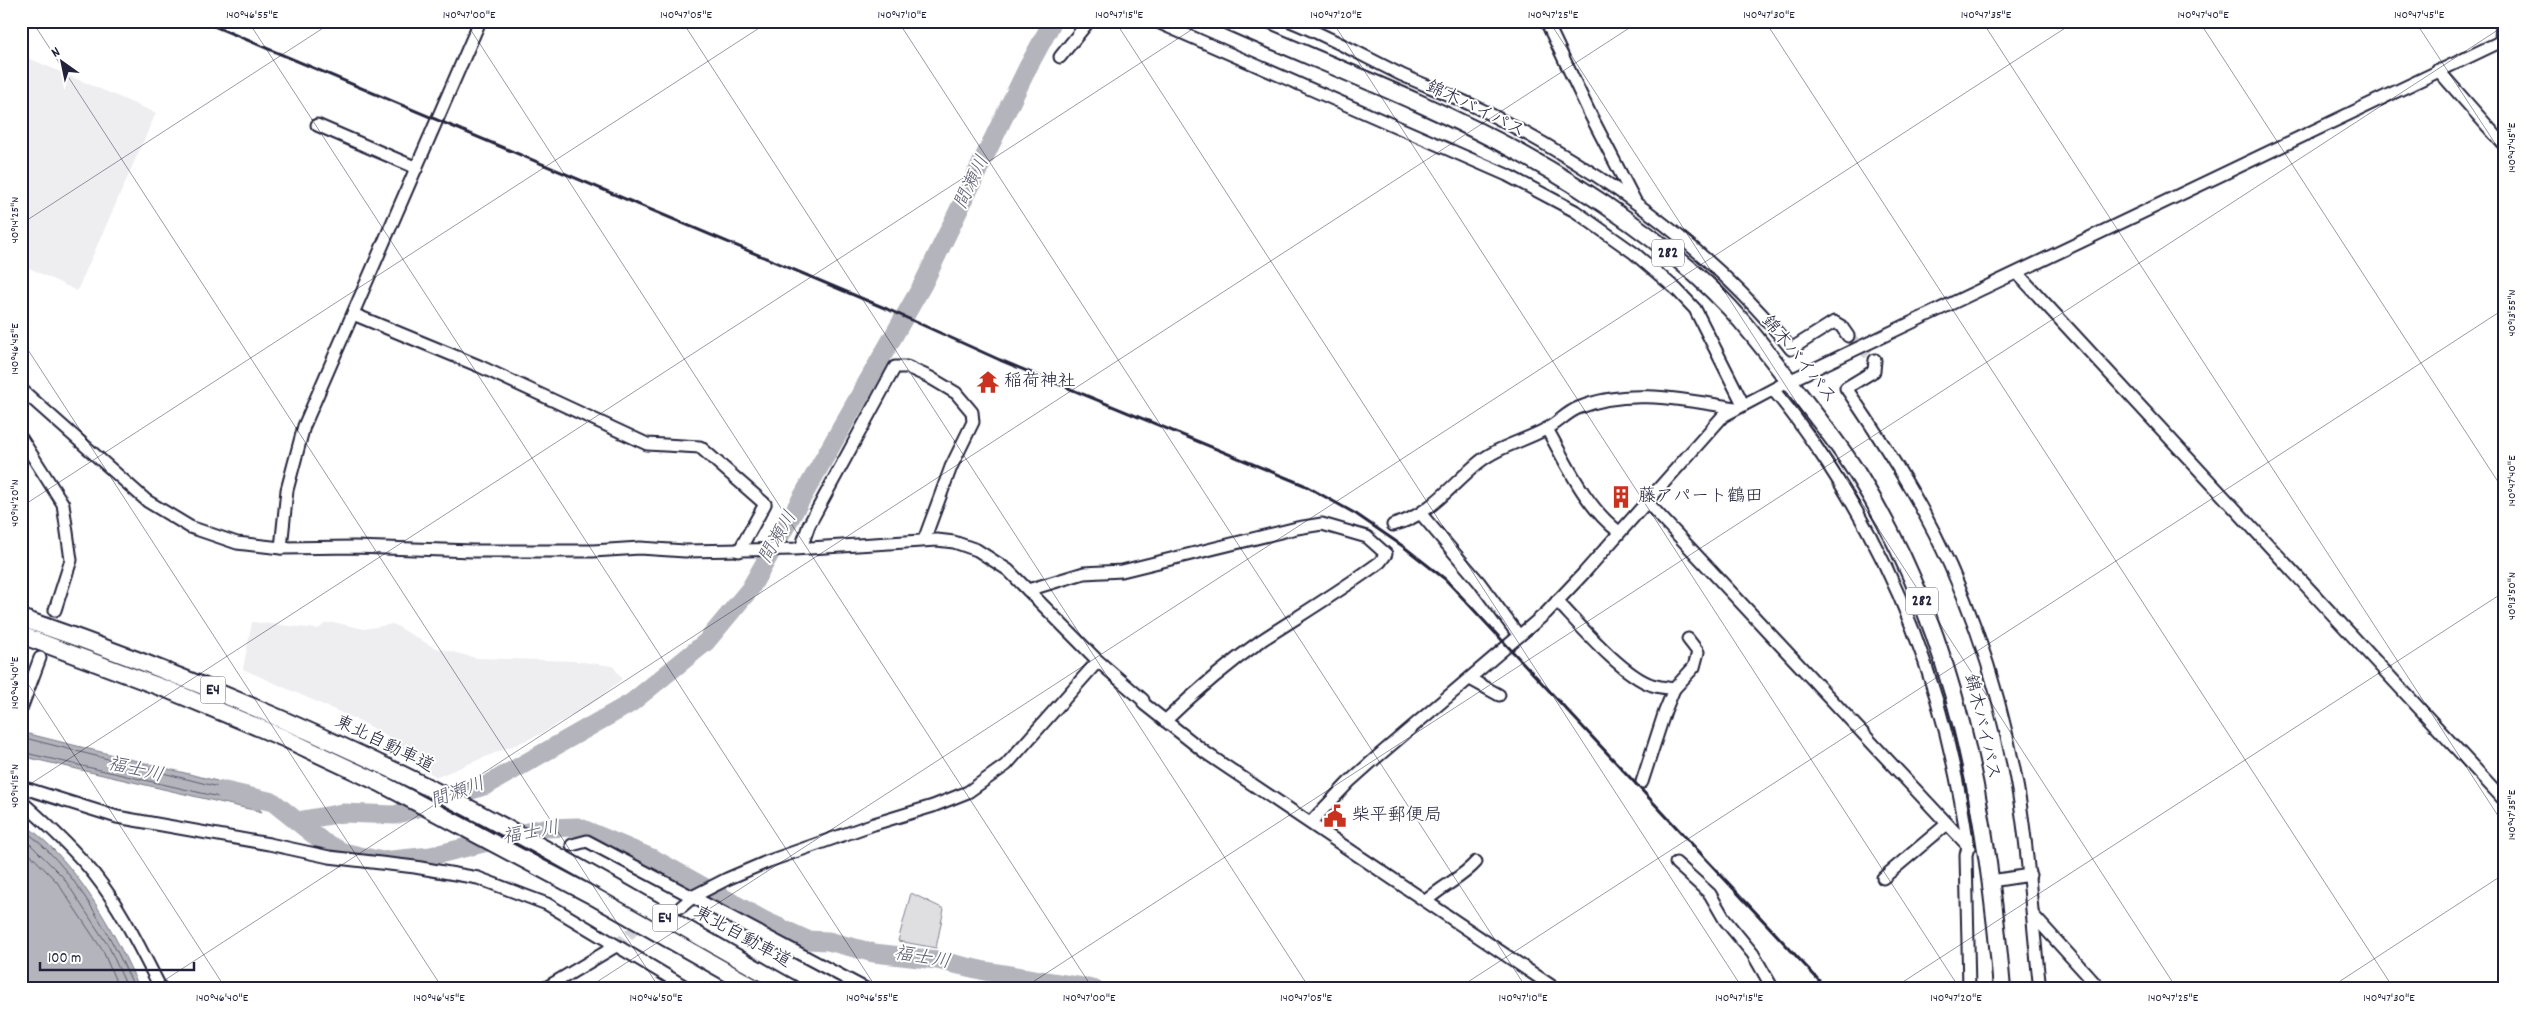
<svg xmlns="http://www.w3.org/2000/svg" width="2525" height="1010" viewBox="0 0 2525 1010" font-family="Dekko,'Klee One',sans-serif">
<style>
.built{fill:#eeeef1}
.green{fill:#dfdfe2;stroke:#80808e}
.water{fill:#b4b4bc;stroke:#7a7a88}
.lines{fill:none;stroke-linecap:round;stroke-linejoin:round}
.shore{stroke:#5c5c6f;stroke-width:1}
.river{stroke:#b4b4bc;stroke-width:19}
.minor-tunnel{stroke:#d3d3d8;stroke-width:11;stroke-dasharray:11 5.5;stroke-linecap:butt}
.minor-casing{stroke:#22223b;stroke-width:15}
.highway-casing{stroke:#22223b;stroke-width:20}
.minor{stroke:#fff;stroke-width:11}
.highway{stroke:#fff;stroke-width:16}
.rail{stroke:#22223b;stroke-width:3}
.ticks{fill:none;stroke:#22223b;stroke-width:1;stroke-opacity:0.45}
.labels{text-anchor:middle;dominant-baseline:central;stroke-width:4;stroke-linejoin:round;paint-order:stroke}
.shield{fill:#fff;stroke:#646476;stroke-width:1}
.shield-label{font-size:16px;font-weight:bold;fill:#22223b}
.street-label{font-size:18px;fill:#22223b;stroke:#fff}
.poi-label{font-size:18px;fill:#22223b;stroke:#fff;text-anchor:start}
.water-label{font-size:19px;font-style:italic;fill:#5c5c6f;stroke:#fff}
.neatline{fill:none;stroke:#22223b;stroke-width:2}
.ticks-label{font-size:12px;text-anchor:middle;fill:#22223b}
</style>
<rect width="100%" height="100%" fill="#fff"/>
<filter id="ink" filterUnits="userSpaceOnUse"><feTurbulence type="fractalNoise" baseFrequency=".02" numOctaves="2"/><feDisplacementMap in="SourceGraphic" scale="10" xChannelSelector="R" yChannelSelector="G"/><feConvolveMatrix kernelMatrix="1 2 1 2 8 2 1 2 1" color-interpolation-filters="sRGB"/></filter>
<g filter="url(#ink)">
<!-- built -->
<g class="built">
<polygon points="28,58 156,113 77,291 21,264 21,74"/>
<polygon points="252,622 318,629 326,623 337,623 364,629 393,624 433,647 476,658 575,661 613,666 622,679 596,701 541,734 437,777 410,761 398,742 364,723 243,669"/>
</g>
<!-- green -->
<polygon class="green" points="911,893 944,909 936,948 898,941"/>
<!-- water -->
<g class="water">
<polygon points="21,732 241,787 262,812 21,756"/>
<path d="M21,822C75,858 114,930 140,989H21Z"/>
</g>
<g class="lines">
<!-- shore -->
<g class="shore">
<polyline points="21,737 238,792 244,800 241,802 21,752"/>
<path d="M21,828C70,861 111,935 135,989"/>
<polyline points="21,835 63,877 109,947 128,989"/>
<polyline points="21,845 57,882 103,951 119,989"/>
</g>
<!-- river -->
<g class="river">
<polyline points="225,791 273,802 323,842 343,852 382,861 431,856 544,828 578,827 654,859 765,921 807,940 828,941 874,953 937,960 985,971 1095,989"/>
<polyline points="297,821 343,813 395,815 487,785 631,703 706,642 750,589 923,284 1028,67 1053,21"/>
</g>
<!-- minor-tunnel -->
<g class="minor-tunnel">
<polyline points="1848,336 1875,360"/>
<polyline points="40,658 55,610"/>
<polyline points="616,946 643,922 681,907"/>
</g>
<defs>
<g id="minor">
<polyline points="1155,21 1507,175 1575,211 1634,253 1677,290 1695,309 1743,404"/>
<path d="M1290,21C1328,36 1365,57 1402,75C1429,87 1456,97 1482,110C1598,169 1709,245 1791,349L1834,322L1841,326L1848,336"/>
<polyline points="1546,21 1590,114 1635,201"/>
<polyline points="2501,41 2502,21"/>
<polyline points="1060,57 1089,21"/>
<polyline points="2438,70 2504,145"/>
<polyline points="317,125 417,168"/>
<polyline points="2018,274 2504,800"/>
<polyline points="353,314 479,366 647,444 700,447 765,504 739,551"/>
<path d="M1875,360L1874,371L1846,388C1872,426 1897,464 1919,504C1966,588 1997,680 2015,774C2029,845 2031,917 2040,989"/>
<polyline points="21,389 147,501 190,527 237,543 281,548 355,547 473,551 593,551 640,548 685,551 794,549 937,540 954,542 977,550 1008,570 1098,661 1143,700 1144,704 1206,753 1556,989"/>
<path d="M1773,390C1793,412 1810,438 1827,463C1904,579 1949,709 1968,847L1966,855L1969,989"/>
<path d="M1547,429C1568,466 1585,506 1619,532"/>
<polyline points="21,438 63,504 71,560 55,610"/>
<polyline points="1646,501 1969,847"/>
<polyline points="1421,514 1479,582 1519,636"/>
<path d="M1393,525C1429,516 1450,486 1478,463C1497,447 1524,441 1546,429C1557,424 1566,413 1578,408C1627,387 1685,400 1736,408"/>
<polyline points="281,548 287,490 304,426 480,21"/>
<polyline points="801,548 809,525 895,367 907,367 929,377 956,393 972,412 973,422 951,467 924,540"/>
<path d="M1028,590L1084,573L1122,571L1297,528L1322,524L1367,537L1386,554L1380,562C1342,590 1302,614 1262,640C1228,664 1195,692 1165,721"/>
<path d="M1557,601C1579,624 1622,675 1652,685C1659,687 1667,688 1674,689L1694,667L1698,652L1688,639"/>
<polyline points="1470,679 1499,695"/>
<polyline points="21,709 40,658"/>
<polyline points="1642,782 1665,711 1674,689"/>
<polyline points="21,787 117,817 269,844 329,857 415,867 478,878 547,904 689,989"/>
<path d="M21,801C47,824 72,847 94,874C121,908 141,950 161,989"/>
<polyline points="1311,822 1349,782 1377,757 1546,613 1583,574 1723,416 1789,381 2504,40"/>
<polyline points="572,845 587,841 866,989"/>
<polyline points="1676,863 1710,894 1725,920 1753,954 1773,989"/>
<polyline points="1883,878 1947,824"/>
<polyline points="1991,881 2030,875"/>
<path d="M1426,901C1442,886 1462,878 1476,862"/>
<polyline points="681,907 694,896 727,879 769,861 874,824 933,806 968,792 1006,765 1098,661"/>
<polyline points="2033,915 2100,989"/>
<polyline points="544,989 616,946"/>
</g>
<g id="highway">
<path d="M1228,21C1325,64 1427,102 1520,153C1591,192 1675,249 1730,308C1751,331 1770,356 1789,381C1813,413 1839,443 1860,478C1956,634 1987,809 2002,989"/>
<path d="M21,618C150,662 276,714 399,773C533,838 662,916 792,989"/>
<polyline points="21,635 171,691 284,738 380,783 593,896 757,989"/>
</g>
</defs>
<!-- minor casing -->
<use href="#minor" class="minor-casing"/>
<!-- highway casing -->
<use href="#highway" class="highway-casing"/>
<!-- minor -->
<use href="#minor" class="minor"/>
<!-- highway -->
<use href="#highway" class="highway"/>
<!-- rail -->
<polyline class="rail" points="202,21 887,309 1000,360 1304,485 1356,514 1404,547 1445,579 1827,989"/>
</g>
</g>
<!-- ticks -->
<path class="ticks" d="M32,21L660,989M248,21L877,989M465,21L1093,989M682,21L1310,989M898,21L1527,989M1115,21L1743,989M1332,21L1960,989M1549,21L2177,989M1765,21L2394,989M1982,21L2504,825M2199,21L2504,491M2415,21L2504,157M21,224L334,21M21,339L443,989M21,507L770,21M21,673L226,989M21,790L1205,21M151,989L1640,21M586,989L2076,21M1022,989L2504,26M1457,989L2504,309M1892,989L2504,592M2328,989L2504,874"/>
<!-- icons -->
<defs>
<symbol id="temple-bare" viewBox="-9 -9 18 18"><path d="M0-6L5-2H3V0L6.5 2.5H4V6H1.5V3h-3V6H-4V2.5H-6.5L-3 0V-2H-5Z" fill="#c8321e" stroke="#fff" stroke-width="2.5" paint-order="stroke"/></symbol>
<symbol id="building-bare" viewBox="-9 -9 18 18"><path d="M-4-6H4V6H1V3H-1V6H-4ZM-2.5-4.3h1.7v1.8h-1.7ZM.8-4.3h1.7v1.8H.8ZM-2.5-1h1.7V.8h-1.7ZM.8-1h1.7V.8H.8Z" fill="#c8321e" stroke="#fff" stroke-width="2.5" paint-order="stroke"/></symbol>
<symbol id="civic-bare" viewBox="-9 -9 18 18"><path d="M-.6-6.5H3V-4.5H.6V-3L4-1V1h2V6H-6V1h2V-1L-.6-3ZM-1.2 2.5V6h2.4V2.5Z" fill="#c8321e" stroke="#fff" stroke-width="2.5" paint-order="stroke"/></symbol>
</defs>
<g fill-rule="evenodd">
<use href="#temple-bare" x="972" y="366" width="32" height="32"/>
<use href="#building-bare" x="1605" y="481" width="32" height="32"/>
<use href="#civic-bare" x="1319" y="800" width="32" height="32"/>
</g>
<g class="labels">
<!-- shield labels -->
<g class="shield">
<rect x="1652" y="239.5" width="32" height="27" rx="4"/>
<rect x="1906" y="587.5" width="32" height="27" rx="4"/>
<rect x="200.5" y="676.5" width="25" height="27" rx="4"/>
<rect x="652.5" y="904.5" width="25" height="27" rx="4"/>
</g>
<g class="shield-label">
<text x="1668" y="253">282</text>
<text x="1922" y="601">282</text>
<text x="213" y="690">E4</text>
<text x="665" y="918">E4</text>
</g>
<!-- street labels -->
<g class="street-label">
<text transform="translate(1475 110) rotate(26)">錦木バイパス</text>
<text transform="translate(1798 360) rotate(51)">錦木バイパス</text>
<text transform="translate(1981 727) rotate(77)">錦木バイパス</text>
<text transform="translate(384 745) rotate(26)">東北自動車道</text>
<text transform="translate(742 938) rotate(29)">東北自動車道</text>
</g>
<!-- poi labels -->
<g class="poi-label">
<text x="1004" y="382">稲荷神社</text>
<text x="1638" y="497">藤アパート鶴田</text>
<text x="1352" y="816">柴平郵便局</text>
</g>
<!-- water labels -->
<g class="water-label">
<text transform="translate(973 183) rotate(-64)">間瀬川</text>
<text transform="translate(779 538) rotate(-60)">間瀬川</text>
<text transform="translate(135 771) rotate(13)">福士川</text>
<text transform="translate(458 794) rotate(-20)">間瀬川</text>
<text transform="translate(531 834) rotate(-10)">福士川</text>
<text transform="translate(922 959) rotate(10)">福士川</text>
</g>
</g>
<!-- margin -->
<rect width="2525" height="1010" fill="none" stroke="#fff" stroke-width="55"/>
<!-- north arrow -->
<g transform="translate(62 62) rotate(327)" stroke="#ffffff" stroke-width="4" paint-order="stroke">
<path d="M0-4L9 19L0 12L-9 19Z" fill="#22223b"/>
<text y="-8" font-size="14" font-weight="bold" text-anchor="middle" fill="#22223b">N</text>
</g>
<!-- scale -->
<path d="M40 962v8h154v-8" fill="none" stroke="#22223b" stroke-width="2.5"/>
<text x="48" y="962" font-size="15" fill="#22223b" stroke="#ffffff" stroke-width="4" paint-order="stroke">100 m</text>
<rect x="28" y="28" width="2470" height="954" class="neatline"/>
<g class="ticks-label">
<text x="252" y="18">140°46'55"E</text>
<text x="469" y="18">140°47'00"E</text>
<text x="686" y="18">140°47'05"E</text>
<text x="902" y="18">140°47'10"E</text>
<text x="1119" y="18">140°47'15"E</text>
<text x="1336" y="18">140°47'20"E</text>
<text x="1553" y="18">140°47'25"E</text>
<text x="1769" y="18">140°47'30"E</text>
<text x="1986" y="18">140°47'35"E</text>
<text x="2203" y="18">140°47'40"E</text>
<text x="2419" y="18">140°47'45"E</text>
<text transform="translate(2511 148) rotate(-90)" y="4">140°47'45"E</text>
<text transform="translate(14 220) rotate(-90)" y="4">40°14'25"N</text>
<text transform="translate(2511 313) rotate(-90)" y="4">40°13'55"N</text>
<text transform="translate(14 349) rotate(-90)" y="4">140°46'45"E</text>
<text transform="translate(2511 481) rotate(-90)" y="4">140°47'40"E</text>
<text transform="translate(14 503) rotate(-90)" y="4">40°14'20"N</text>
<text transform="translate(2511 596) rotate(-90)" y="4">40°13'50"N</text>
<text transform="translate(14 683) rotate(-90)" y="4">140°46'40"E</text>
<text transform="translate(14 786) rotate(-90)" y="4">40°14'15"N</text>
<text transform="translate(2511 815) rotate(-90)" y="4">140°47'35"E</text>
<text x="222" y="1001">140°46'40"E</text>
<text x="439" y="1001">140°46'45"E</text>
<text x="656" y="1001">140°46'50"E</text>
<text x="872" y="1001">140°46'55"E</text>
<text x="1089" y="1001">140°47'00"E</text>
<text x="1306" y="1001">140°47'05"E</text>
<text x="1523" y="1001">140°47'10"E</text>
<text x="1739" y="1001">140°47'15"E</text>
<text x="1956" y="1001">140°47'20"E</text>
<text x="2173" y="1001">140°47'25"E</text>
<text x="2389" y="1001">140°47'30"E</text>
</g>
</svg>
